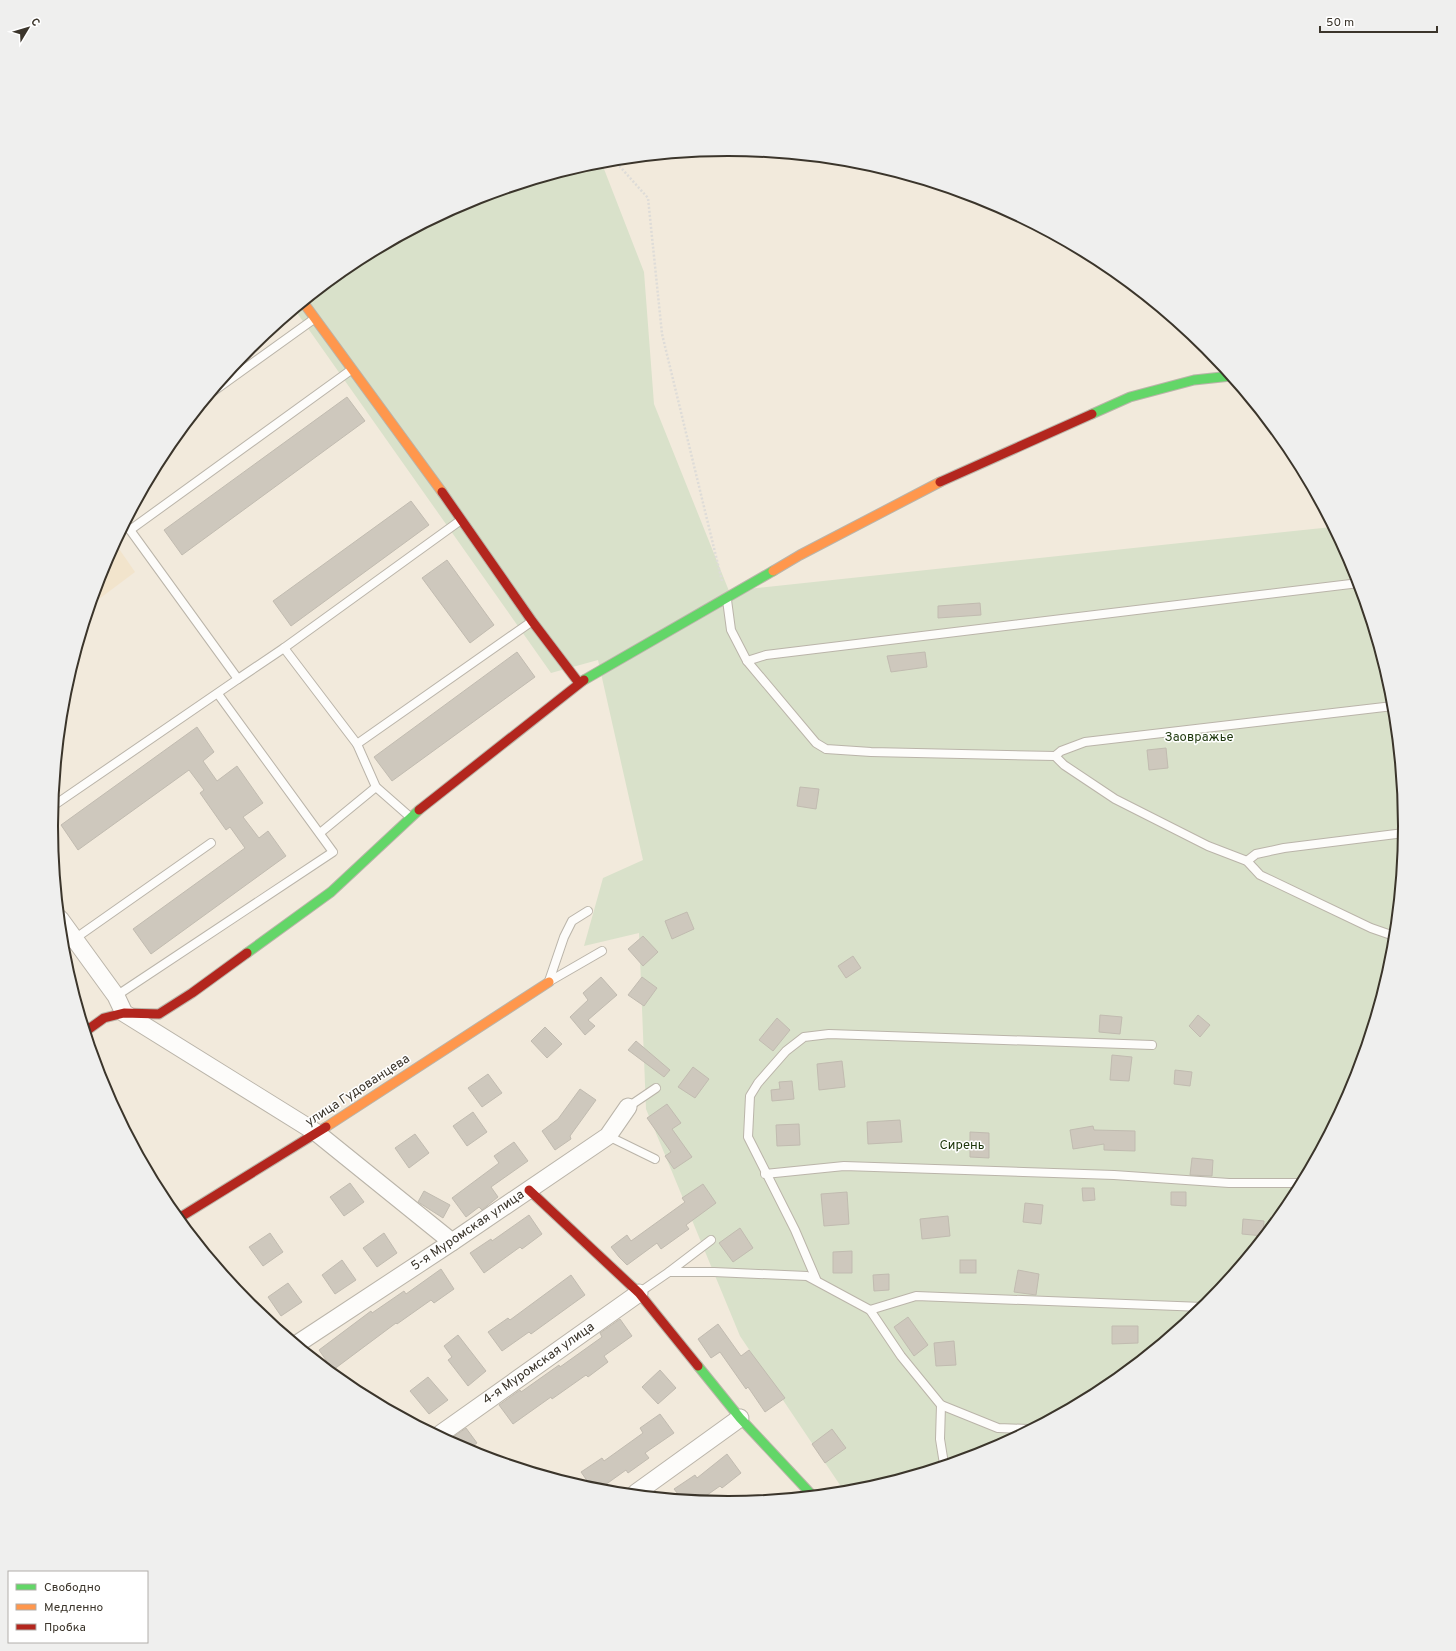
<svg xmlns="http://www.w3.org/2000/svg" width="1456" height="1651" viewBox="0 0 1456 1651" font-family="Overpass,sans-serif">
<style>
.built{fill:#f2e4cc}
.green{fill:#d9e1ca}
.building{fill:#cec8bd;stroke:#c1bbb0}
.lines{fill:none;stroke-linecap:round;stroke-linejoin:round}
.lane-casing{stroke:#bab4a9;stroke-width:10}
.street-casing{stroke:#bab4a9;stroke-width:19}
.fast-casing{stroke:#bab4a9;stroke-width:11}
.slow-casing{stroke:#bab4a9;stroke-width:11}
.jam-casing{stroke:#bab4a9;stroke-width:11}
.path{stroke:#dedcd8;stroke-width:2.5;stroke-dasharray:2 2;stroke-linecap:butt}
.lane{stroke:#fdfcfa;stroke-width:8}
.street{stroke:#fdfcfa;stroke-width:17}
.fast{stroke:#63d668;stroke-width:9}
.slow{stroke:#ff974d;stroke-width:9}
.jam{stroke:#b3261e;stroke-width:9}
.labels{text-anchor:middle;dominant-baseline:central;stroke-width:3;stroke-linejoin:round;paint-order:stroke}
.park-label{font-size:13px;fill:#1c360a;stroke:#fff}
.street-label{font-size:13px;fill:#3b352b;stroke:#fff}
.rim{fill:none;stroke:#3b352b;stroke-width:2}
</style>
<rect width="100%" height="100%" fill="#f2eadc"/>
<!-- built -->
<polygon class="built" points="115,543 135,572 91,605 103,566"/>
<!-- green -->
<polygon class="green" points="598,161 604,169 644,272 654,404 729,591 1332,527 1354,567 1392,694 1405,826 1392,958 1353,1085 1291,1202 1207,1304 1104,1389 987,1451 860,1490 844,1491 740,1336 646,1109 639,933 584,946 603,878 643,860 598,660 551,673 295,310 352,262 469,200"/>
<!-- building -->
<g class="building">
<polygon points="347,397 365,421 182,555 164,530"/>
<polygon points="411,501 429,525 291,626 273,601"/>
<polygon points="447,560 494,625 470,643 422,578"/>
<polygon points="980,603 981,615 938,618 938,606"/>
<polygon points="517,652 535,677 392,781 374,757"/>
<polygon points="925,652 927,667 891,672 887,656"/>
<polygon points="197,727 214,752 203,761 217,781 237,766 263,803 243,817 259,838 268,831 286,856 151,954 133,929 245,848 230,827 226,830 200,793 204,790 189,770 78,850 61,825"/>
<polygon points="1166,748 1168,768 1149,770 1147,750"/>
<polygon points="800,787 819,789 816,809 797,806"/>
<polygon points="687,912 694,929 672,939 665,921"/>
<polygon points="643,936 658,952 643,966 628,949"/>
<polygon points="853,956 861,968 846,978 838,966"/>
<polygon points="601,977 617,995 588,1020 595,1026 585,1035 570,1017 588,1000 583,993"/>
<polygon points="642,977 657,988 644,1006 628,995"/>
<polygon points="1100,1015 1122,1017 1120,1034 1099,1032"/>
<polygon points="1198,1015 1210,1025 1200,1037 1189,1026"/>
<polygon points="777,1018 790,1030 773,1051 759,1040"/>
<polygon points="545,1027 562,1044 547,1058 531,1041"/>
<polygon points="636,1041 670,1070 664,1077 628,1050"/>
<polygon points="1112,1055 1132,1057 1129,1081 1110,1080"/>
<polygon points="842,1061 845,1087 819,1090 817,1064"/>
<polygon points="693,1067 709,1079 695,1098 678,1087"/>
<polygon points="1175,1070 1192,1072 1190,1086 1174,1084"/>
<polygon points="488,1074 502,1093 482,1107 468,1088"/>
<polygon points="792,1081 794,1099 772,1101 771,1090 780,1089 779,1082"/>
<polygon points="580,1089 596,1100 570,1136 571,1139 555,1150 542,1131 558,1119"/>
<polygon points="667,1104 681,1123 672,1129 692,1157 674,1169 665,1156 671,1152 647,1118"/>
<polygon points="473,1112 487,1132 467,1146 453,1126"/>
<polygon points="900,1120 902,1142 868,1144 867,1122"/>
<polygon points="799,1124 800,1145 777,1146 776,1125"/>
<polygon points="1093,1126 1094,1130 1135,1131 1135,1151 1104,1150 1104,1144 1073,1149 1070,1130"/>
<polygon points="970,1132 989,1133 989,1158 970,1157"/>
<polygon points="415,1134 429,1153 409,1168 395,1148"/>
<polygon points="514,1142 528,1161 491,1187 498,1197 482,1210 479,1207 466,1217 452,1198 499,1163 494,1156"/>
<polygon points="1192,1158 1213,1160 1212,1176 1190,1175"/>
<polygon points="350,1183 364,1202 344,1216 330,1197"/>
<polygon points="703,1184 716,1203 686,1225 689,1229 661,1249 657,1243 627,1265 619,1257 611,1247 627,1235 631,1241 685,1202 682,1198"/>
<polygon points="1082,1188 1094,1188 1095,1200 1083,1201"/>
<polygon points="424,1191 450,1205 443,1218 418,1202"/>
<polygon points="847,1192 849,1224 824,1226 821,1194"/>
<polygon points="1171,1192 1186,1192 1186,1206 1171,1205"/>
<polygon points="1025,1203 1043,1205 1041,1224 1023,1222"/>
<polygon points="529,1215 542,1234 522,1249 520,1247 484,1273 470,1253 491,1239 492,1241"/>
<polygon points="948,1216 950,1236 922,1239 920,1219"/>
<polygon points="1243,1219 1264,1221 1263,1236 1242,1234"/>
<polygon points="740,1228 753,1248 733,1262 719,1243"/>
<polygon points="270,1233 283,1252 263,1266 249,1247"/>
<polygon points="384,1233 397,1253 377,1267 363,1248"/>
<polygon points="852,1251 852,1273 833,1273 833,1252"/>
<polygon points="342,1260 356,1280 335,1294 322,1275"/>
<rect x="960" y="1260" width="16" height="13"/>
<polygon points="441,1269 454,1289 434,1303 431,1300 397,1324 396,1323 333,1370 319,1350 371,1311 372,1313 404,1291 406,1294"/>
<polygon points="1018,1270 1039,1274 1036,1295 1014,1292"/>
<polygon points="889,1274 889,1290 874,1291 873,1275"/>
<polygon points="571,1275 585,1295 531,1334 529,1332 502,1351 488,1332 508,1318 510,1320"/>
<polygon points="288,1283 302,1302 281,1316 268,1297"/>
<polygon points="908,1317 928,1345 914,1356 894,1327"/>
<polygon points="620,1319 632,1336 604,1356 608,1362 588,1377 586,1375 552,1399 551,1397 513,1424 499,1405 520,1390 521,1392 559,1365 560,1367 602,1337 600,1333"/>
<polygon points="718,1324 741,1356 749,1350 785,1398 765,1412 748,1387 746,1389 720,1352 711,1358 698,1339"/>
<polygon points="1112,1326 1138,1326 1138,1343 1112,1344"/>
<polygon points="458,1335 486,1371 468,1386 448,1360 452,1357 444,1346"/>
<polygon points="954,1341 956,1365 936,1366 934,1343"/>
<polygon points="660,1370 676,1388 658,1404 642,1387"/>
<polygon points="428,1377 448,1400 429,1414 410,1391"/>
<polygon points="660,1414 674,1433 645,1453 649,1458 628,1473 626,1470 598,1490 593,1489 581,1472 602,1458 604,1461 643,1433 640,1428"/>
<polygon points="466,1428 477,1443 467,1450 449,1440"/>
<polygon points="832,1429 846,1448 825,1463 812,1444"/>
<polygon points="727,1454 741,1473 722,1488 720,1486 700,1500 681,1498 674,1489 695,1475 697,1478"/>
</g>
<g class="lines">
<defs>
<g id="lane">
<polyline points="211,393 314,319"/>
<polyline points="125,523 238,679 284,648 461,520"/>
<polyline points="130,530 351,370"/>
<polyline points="727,600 731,630 747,661 816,743 826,749 871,752 1055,756 1061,751 1085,742 1393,706"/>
<polyline points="284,648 357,744 531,622"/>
<polyline points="747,661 766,655 1359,583"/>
<polyline points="357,744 376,787 409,816"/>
<polyline points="1055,756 1064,765 1115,799 1208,846 1247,861 1260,875 1371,928 1394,936"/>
<polyline points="53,806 238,679"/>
<polyline points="320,833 376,787"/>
<polyline points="1247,861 1256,854 1284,848 1404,833"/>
<polyline points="63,947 211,843"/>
<polyline points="549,981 564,937 572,921 588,911"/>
<polyline points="550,981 602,951"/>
<polyline points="116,996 333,852 218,694"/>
<polyline points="628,1107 656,1088"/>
<polyline points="608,1136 655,1159"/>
<polyline points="765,1174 844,1166 1114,1175 1229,1183 1301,1183"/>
<polyline points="669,1272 711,1240"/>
<polyline points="816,1279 795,1230 748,1137 750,1096 758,1083 786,1051 804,1037 829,1034 1152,1045"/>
<polyline points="640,1292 669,1272 714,1272 807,1276 870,1310 916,1296 1203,1307"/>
<polyline points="870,1310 901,1356 941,1405 998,1428 1029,1429"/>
<polyline points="941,1405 940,1439 944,1464"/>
</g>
<g id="street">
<polyline points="60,919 116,996 124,1013 317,1133 452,1242"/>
<polyline points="297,1344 452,1242 608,1136 628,1107"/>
<polyline points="439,1435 639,1293"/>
<polyline points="636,1493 740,1418"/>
</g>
<g id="fast">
<polyline points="1092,414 1130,397 1194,380 1231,376"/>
<polyline points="584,680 773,571"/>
<polyline points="247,953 331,892 419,810"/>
<polyline points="698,1366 740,1418 811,1494"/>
</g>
<g id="slow">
<polyline points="303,302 442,492"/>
<polyline points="773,571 800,555 940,482"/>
<polyline points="326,1127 549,982"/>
</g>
<g id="jam">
<polyline points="940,482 1092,414"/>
<polyline points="442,492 532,621 579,683"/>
<polyline points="419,810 584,680"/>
<polyline points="86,1031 104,1018 124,1013 159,1014 192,993 247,953"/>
<polyline points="529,1190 639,1293 698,1366"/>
<polyline points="179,1218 326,1127"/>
</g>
</defs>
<!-- lane casing -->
<use href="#lane" class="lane-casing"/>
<!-- street casing -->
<use href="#street" class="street-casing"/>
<!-- fast casing -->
<use href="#fast" class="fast-casing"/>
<!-- slow casing -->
<use href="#slow" class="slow-casing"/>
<!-- jam casing -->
<use href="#jam" class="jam-casing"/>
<!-- path -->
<polyline class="path" points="614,160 648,198 662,334 722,581"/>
<!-- lane -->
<use href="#lane" class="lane"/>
<!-- street -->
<use href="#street" class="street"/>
<!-- fast -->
<use href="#fast" class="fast"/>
<!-- slow -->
<use href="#slow" class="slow"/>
<!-- jam -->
<use href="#jam" class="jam"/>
</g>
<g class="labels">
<!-- park labels -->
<g class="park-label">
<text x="1199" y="738">Заовражье</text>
<text x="962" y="1146">Сирень</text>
</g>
<!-- street labels -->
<g class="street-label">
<text transform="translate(358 1091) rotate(-33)">улица Гудованцева</text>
<text transform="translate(468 1231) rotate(-34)">5-я Муромская улица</text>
<text transform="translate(539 1364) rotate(-35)">4-я Муромская улица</text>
</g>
</g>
<!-- crop -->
<path d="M0 0H1456V1651H0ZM58 826a670 670 0 1 1 1340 0a670 670 0 1 1-1340 0Z" fill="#efefee" fill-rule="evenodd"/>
<path class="rim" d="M58 826a670 670 0 1 1 1340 0a670 670 0 1 1-1340 0Z"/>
<!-- legend -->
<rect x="8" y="1571" width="140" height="72" fill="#ffffff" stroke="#b1aeaa"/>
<rect x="16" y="1584" width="20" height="6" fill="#63d668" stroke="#b1aeaa"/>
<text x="44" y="1591" font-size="12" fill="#3b352b">Свободно</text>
<rect x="16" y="1604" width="20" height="6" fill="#ff974d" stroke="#b1aeaa"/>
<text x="44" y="1611" font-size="12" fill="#3b352b">Медленно</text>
<rect x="16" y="1624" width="20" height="6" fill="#b3261e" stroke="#b1aeaa"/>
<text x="44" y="1631" font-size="12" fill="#3b352b">Пробка</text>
<!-- north arrow -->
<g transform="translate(28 28) rotate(52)" stroke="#ffffff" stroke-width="3" paint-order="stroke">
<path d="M0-3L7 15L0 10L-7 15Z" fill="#3b352b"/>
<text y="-6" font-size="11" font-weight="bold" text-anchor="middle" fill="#3b352b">С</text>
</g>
<!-- scale -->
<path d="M1320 26v6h117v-6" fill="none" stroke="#3b352b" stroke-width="2"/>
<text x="1326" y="26" font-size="12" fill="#3b352b" stroke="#ffffff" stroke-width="3" paint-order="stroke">50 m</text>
</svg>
